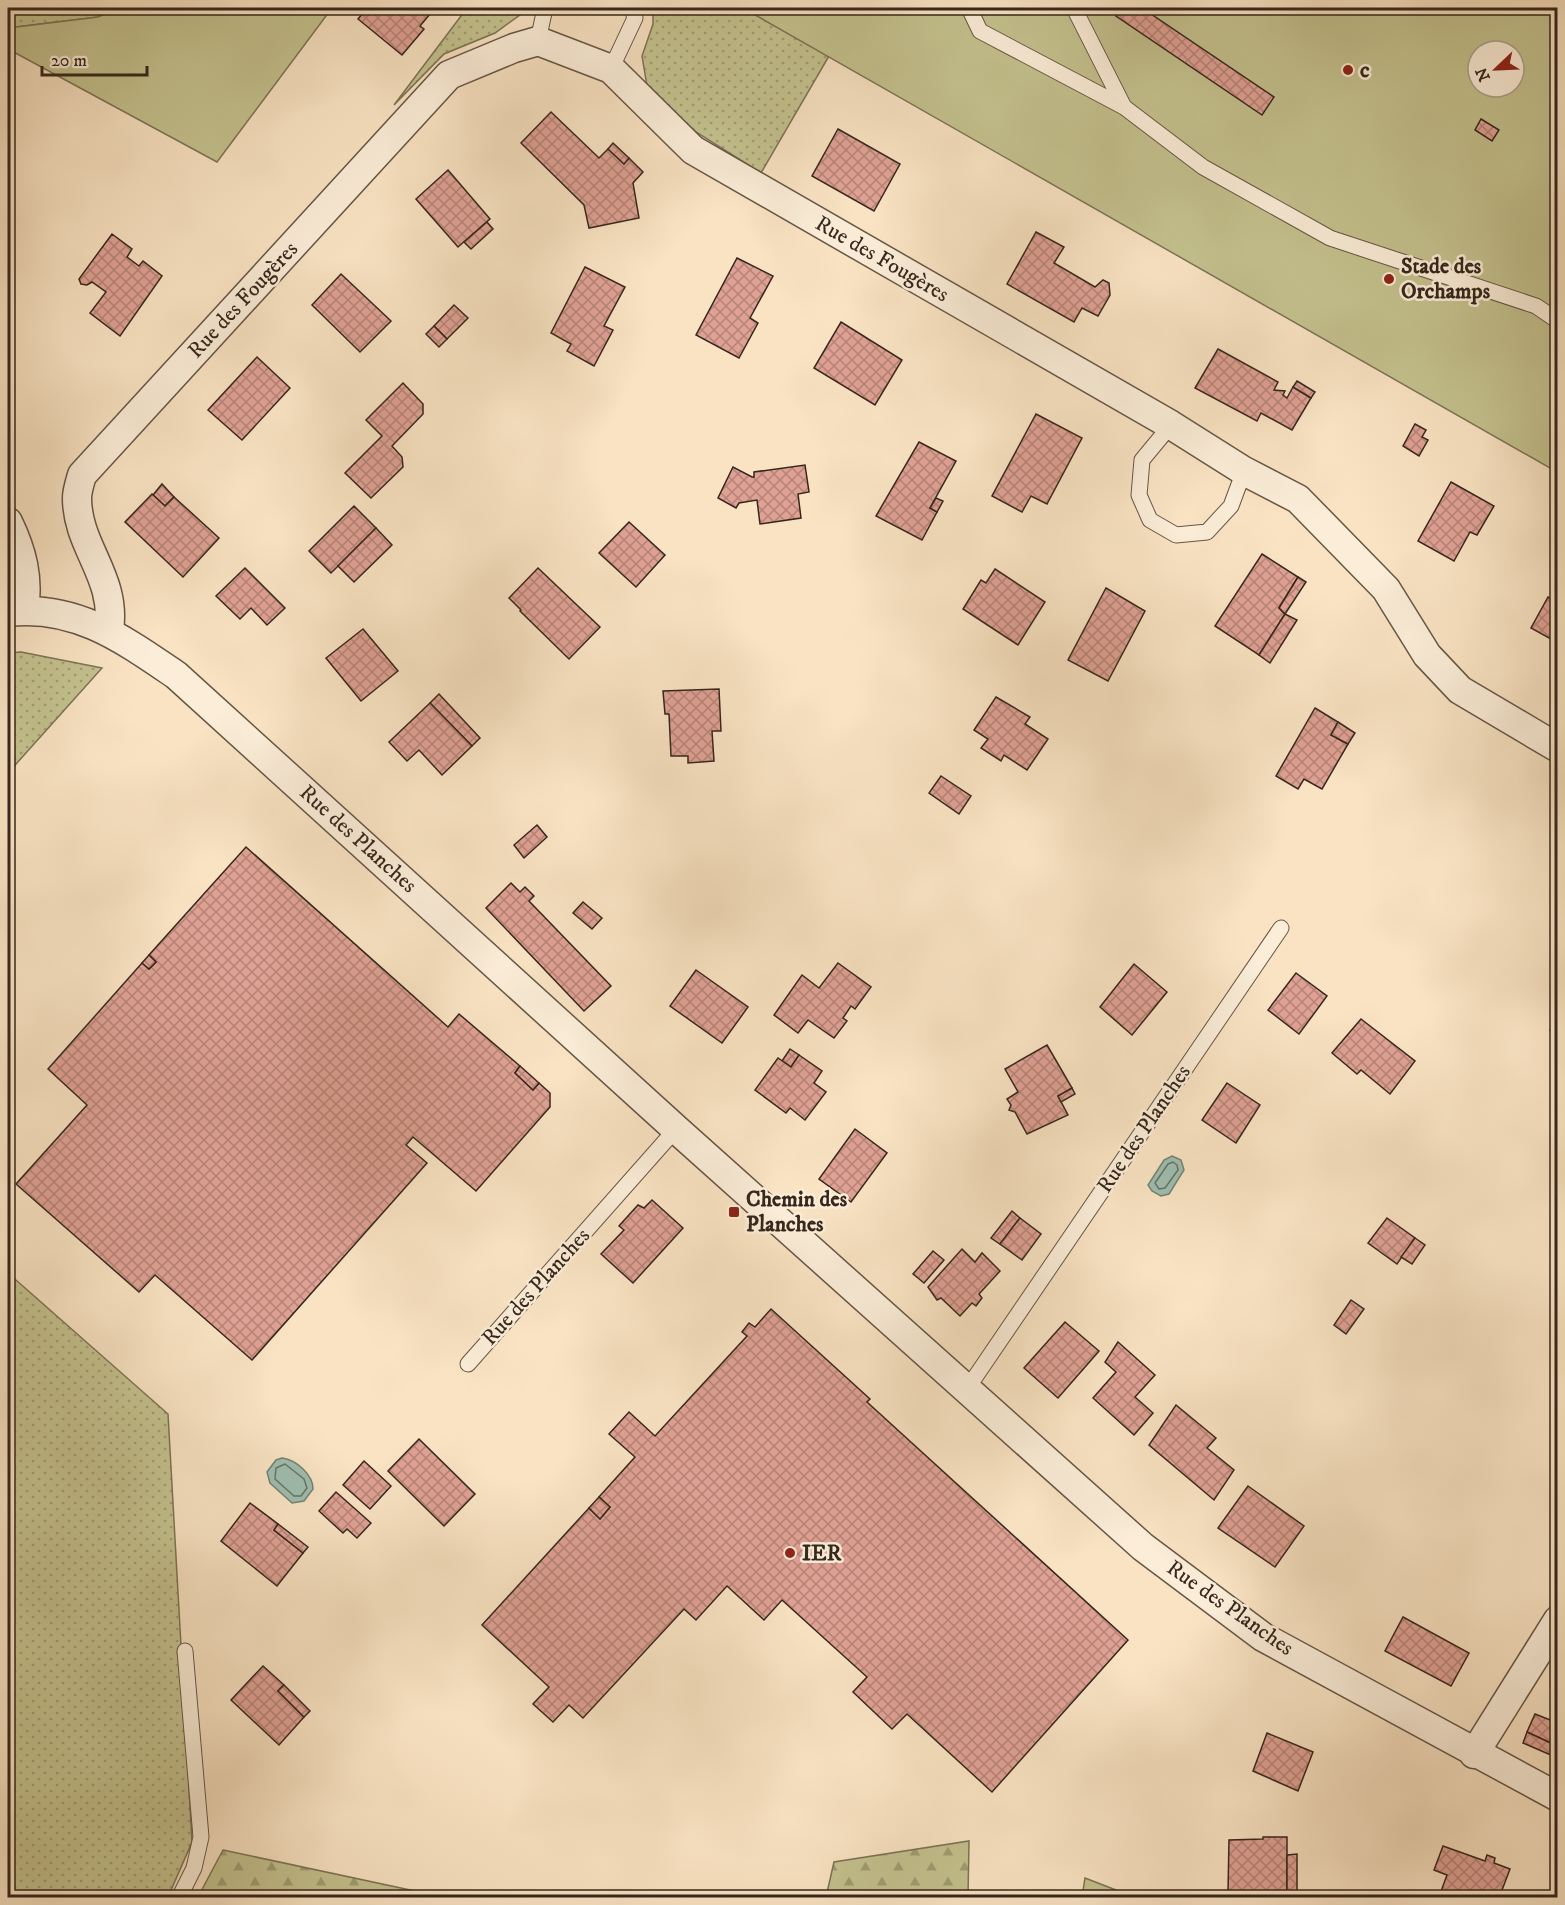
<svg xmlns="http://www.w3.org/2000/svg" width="1565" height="1905" viewBox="0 0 1565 1905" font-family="'IM FELL DW Pica',serif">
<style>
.grass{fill:url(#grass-dots);stroke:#7c7456;stroke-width:1.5}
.forest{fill:url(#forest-firs);stroke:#7c7456;stroke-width:1.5}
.park{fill:#c4c28f;stroke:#7c7456;stroke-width:1.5;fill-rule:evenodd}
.water{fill:#9ebeb0;stroke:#748275;stroke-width:1.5}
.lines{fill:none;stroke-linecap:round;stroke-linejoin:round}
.shore{stroke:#6a7266;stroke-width:1.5}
.building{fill:url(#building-cross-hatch);stroke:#35271d;stroke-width:1.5}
.lane-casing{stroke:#665646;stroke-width:17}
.street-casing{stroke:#665646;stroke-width:31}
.lane{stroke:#fbedd8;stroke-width:15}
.street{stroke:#fbedd8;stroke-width:28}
.poi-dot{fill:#8f2418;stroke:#fbedd8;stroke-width:2}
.labels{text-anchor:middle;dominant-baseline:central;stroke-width:5;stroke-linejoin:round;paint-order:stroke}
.poi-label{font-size:22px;font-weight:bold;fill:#35271d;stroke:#fbedd8;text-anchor:start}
.street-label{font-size:22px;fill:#35271d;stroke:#fbedd8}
</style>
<defs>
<pattern id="grass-dots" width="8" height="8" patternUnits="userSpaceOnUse" patternTransform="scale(1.5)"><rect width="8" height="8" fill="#c4c28f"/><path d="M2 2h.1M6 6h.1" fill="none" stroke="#a09e74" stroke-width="1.8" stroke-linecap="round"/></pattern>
<pattern id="forest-firs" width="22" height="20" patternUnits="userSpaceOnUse" patternTransform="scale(1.5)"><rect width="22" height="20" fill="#c4c28f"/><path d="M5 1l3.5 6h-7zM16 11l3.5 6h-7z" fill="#a09e74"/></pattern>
<pattern id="building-cross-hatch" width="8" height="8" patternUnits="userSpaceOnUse" patternTransform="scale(1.5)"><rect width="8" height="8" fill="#dfa194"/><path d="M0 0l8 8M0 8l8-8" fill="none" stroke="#b68378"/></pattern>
</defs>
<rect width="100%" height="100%" fill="#f9e3c3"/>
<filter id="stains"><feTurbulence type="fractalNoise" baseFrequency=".00333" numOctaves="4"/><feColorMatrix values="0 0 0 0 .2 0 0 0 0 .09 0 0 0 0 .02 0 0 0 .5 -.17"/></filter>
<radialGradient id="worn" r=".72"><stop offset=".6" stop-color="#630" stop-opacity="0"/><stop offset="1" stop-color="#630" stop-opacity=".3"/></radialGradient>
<!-- grass -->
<g class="grass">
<polygon points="8,8 119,8 98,17 8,28"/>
<polygon points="467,8 525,8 524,12 495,33 444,54 394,105"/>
<polygon points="653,8 743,8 829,56 761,173 696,132 647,86 642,56 653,24"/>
<polygon points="21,652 102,668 8,773 8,653"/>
<polygon points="8,1273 168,1414 192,1842 168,1897 8,1897"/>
</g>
<!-- forest -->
<g class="forest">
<polygon points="969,1841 968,1897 826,1897 834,1862"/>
<polygon points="223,1850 443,1897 452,1897 198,1897"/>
</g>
<!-- park -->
<g class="park">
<polygon points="119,8 332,8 217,162 8,49 8,28 98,17"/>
<path d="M743,8H1557V472ZM1478,51H1514V87H1478Z"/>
<polygon points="1085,1878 1134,1897 1082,1897"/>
</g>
<!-- water -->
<g class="water">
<polygon points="1172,1156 1181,1160 1184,1170 1169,1194 1161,1196 1152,1191 1148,1185 1164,1160"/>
<path d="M282,1458C297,1460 313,1475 313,1489L304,1501L292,1503L270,1483L267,1472L276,1460Z"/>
</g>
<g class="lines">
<!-- shore -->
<g class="shore">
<polygon points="1173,1162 1177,1165 1178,1170 1165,1188 1159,1189 1155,1183 1168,1164"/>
<polygon points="285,1464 304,1479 307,1488 301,1496 294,1496 275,1479 276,1468"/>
</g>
</g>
<!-- building -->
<g class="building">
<polygon points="367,8 377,12 380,8 435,8 420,26 424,29 402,55 358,19"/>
<polygon points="1122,8 1142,8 1274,97 1262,115 1116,16"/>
<polygon points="551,112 599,158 608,149 624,164 629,158 643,172 633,183 639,218 589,228 584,205 521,143"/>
<polygon points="1481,119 1499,130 1492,141 1475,130"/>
<polygon points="838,129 900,164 874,211 812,176"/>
<polygon points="613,143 629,158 624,164 608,149"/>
<polygon points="448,170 490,219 458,247 416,199"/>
<polygon points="487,222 493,229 471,249 464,242"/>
<polygon points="1036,232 1064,247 1054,263 1095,287 1103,280 1109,283 1110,295 1098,316 1082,308 1074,322 1007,284"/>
<polygon points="112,234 132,249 127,257 139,266 143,261 162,276 120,336 90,313 106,292 92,282 87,285 81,284 79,279"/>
<polygon points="737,258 773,276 750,318 758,323 739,358 696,335"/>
<polygon points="585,267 625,287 604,326 613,330 594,366 567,351 571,344 551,333"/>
<polygon points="341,274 391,321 360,352 312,305"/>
<polygon points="454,305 468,318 447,339 434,326"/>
<polygon points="841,322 902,360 875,405 814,368"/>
<polygon points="434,326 447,339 439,347 426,334"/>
<polygon points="1218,349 1278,382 1274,390 1285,391 1283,395 1287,398 1293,387 1311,398 1292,430 1261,413 1257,421 1195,388"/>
<polygon points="257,357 290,388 242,440 208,410"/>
<polygon points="1297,381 1315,392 1311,398 1293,387"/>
<polygon points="403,383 423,404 423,414 392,446 402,457 403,467 371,498 345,473 382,436 366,420"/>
<polygon points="1036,414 1082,438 1047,504 1031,496 1022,512 992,496"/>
<polygon points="1415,424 1426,430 1422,437 1428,440 1419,456 1403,446"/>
<polygon points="919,442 956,461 930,508 937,512 922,540 876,516"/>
<polygon points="805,465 809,492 798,494 801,518 760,524 757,500 739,503 736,508 718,498 733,467 752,477 754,477 754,472"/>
<polygon points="1451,482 1494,506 1477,535 1470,532 1454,561 1418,541"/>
<polygon points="162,484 174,497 165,506 153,495"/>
<polygon points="152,494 165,506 174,497 219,538 183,577 125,522"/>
<polygon points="936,498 943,501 937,512 930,508"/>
<polygon points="354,506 376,528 331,573 309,551"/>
<polygon points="629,522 665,555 636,587 599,553"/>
<polygon points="376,528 392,545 354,582 338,566"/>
<polygon points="1262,554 1298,577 1279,608 1285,614 1259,655 1215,626"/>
<polygon points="245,568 285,608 267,625 251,608 240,619 216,596"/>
<polygon points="538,568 600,627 569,659 520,611 521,610 509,598"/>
<polygon points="995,569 1045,602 1018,645 963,609 981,580 986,583"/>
<polygon points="1298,577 1306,582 1285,614 1279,608"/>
<polygon points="1106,588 1145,611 1108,681 1068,660"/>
<polygon points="1548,597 1558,603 1558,643 1531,628"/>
<polygon points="1285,614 1297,620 1270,663 1259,655"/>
<polygon points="363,629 398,671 361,701 326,658"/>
<polygon points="719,689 721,731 712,731 714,761 688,763 688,756 671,756 669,714 665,714 663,691"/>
<polygon points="439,694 480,738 472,746 430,703"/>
<polygon points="996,697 1030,717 1025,724 1048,739 1027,770 1004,755 1001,761 981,748 988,739 974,730"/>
<polygon points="430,703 472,746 442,775 419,750 407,761 389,742"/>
<polygon points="1315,708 1338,722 1331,735 1348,744 1322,789 1304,779 1298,789 1276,776"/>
<polygon points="1338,722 1355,733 1348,744 1331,735"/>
<polygon points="941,776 971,796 959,814 929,793"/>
<polygon points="537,825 547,837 524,858 514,845"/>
<polygon points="246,847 448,1027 459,1014 520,1066 515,1073 533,1090 539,1083 550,1093 550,1107 476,1191 413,1137 406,1145 427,1163 252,1360 155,1275 139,1292 16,1184 87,1105 48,1069 142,963 149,969 156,962 149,955"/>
<polygon points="511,883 520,892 525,887 534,896 529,901 611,986 584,1011 486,908"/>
<polygon points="583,902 602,918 592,929 573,913"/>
<polygon points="149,955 156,962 149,969 142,963"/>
<polygon points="838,963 871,987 855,1009 851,1006 843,1018 847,1021 834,1038 808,1020 798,1033 774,1015 802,975 819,988"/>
<polygon points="1134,964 1167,992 1132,1035 1100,1007"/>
<polygon points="696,970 748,1007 722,1043 670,1006"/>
<polygon points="1296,973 1327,996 1299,1034 1268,1010"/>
<polygon points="1361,1019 1415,1061 1390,1094 1361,1070 1357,1074 1332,1053"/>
<polygon points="1558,1019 1558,1035 1550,1030"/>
<polygon points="1047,1045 1072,1088 1058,1096 1068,1115 1027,1134 1015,1112 1009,1110 1011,1105 1007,1099 1018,1092 1005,1069"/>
<polygon points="790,1049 799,1055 791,1067 782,1061"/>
<polygon points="799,1055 822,1071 814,1083 826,1092 805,1120 790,1108 786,1113 755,1090 778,1058 791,1067"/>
<polygon points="520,1066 539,1083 533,1090 515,1073"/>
<polygon points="1227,1083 1260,1105 1236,1143 1202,1120"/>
<polygon points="1072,1088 1075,1094 1061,1102 1058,1096"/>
<polygon points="855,1129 887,1153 851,1202 819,1179"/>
<polygon points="652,1200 683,1228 633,1283 601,1254 624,1230 619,1226 638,1205 644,1208"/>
<polygon points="1012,1211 1020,1218 1000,1244 991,1238"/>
<polygon points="1020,1218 1041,1234 1022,1260 1000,1244"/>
<polygon points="1387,1218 1415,1238 1397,1264 1368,1243"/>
<polygon points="1415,1238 1425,1245 1412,1264 1401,1257"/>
<polygon points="962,1249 975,1262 982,1253 1000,1271 979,1294 982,1298 976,1306 972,1303 960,1316 941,1298 937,1300 928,1287"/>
<polygon points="933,1251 944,1260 924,1283 913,1274"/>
<polygon points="1351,1300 1364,1309 1346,1334 1334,1325"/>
<polygon points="771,1309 870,1399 867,1402 1128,1640 992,1792 907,1714 892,1729 853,1692 867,1677 782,1600 764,1620 727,1586 696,1620 684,1609 583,1718 569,1705 553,1722 533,1704 549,1687 482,1625 589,1508 600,1519 610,1507 599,1497 635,1457 609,1434 629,1412 655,1436 747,1336 742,1332 749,1323 755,1327"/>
<polygon points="1065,1322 1099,1351 1058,1398 1024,1368"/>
<polygon points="1118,1342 1155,1375 1135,1397 1153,1413 1134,1435 1093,1398 1116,1372 1105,1362"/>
<polygon points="1176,1405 1216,1438 1207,1448 1234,1470 1214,1500 1149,1445"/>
<polygon points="419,1439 475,1494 444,1526 388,1471"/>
<polygon points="364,1461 391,1486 370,1509 343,1485"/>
<polygon points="1248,1486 1304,1526 1275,1567 1218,1528"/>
<polygon points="336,1492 371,1523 357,1538 347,1529 343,1533 319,1511"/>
<polygon points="599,1497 610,1507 600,1519 589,1508"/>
<polygon points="250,1503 278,1524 274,1530 303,1553 277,1586 221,1541"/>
<polygon points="278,1524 308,1547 303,1553 274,1530"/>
<polygon points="1403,1617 1469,1653 1451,1686 1385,1651"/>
<polygon points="263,1666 284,1685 278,1691 304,1717 279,1745 231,1700"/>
<polygon points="284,1685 310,1711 304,1717 278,1691"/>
<polygon points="1535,1714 1558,1723 1557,1746 1527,1732"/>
<polygon points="1527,1732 1557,1746 1553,1756 1523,1743"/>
<polygon points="1267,1733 1313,1752 1298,1791 1253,1771"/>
<polygon points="1263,1837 1287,1837 1287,1892 1228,1892 1229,1840 1263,1839"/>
<polygon points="1443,1846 1485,1861 1487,1855 1495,1858 1494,1863 1510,1869 1499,1898 1449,1898 1440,1894 1447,1875 1434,1870"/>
<polygon points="1297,1854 1297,1892 1287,1892 1287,1855"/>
</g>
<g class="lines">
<defs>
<g id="lane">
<polyline points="969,8 980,31 1124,107 1203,167 1330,238 1536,306 1558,321"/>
<polyline points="1074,8 1124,107"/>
<polyline points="538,41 545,8"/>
<polyline points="611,69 635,18 632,8"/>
<polyline points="1171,425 1142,460 1139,495 1150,520 1176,535 1207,532 1231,506 1244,471"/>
<polyline points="468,1364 676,1129"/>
<polyline points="967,1389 1281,928"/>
<polyline points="179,1898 194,1868 201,1837 185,1651"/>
</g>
<g id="street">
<path d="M8,522C22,551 29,577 24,610"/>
<path d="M8,612C75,604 123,639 176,675L676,1129L1143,1547L1263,1637L1558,1797"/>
<path d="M109,630C117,577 77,547 77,498C77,491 80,482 82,475L449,75L514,48L538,41L611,69L693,150L1171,425L1244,471L1298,499L1386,589L1427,655L1460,690L1558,748"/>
<polyline points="1474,1754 1558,1620"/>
</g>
</defs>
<!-- lane casing -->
<use href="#lane" class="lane-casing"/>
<!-- street casing -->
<use href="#street" class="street-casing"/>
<!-- lane -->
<use href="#lane" class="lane"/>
<!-- street -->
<use href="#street" class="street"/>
</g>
<!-- markers -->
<g class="poi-dot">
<circle cx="1348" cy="70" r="6"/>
<circle cx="1389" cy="279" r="6"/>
<rect x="728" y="1206" width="12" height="12" rx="3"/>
<circle cx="790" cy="1553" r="6"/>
</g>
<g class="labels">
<!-- poi labels -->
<g class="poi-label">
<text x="1360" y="70">c</text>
<text x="1401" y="266">Stade des<tspan x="1401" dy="25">Orchamps</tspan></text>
<text x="746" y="1199">Chemin des<tspan x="746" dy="25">Planches</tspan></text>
<text x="802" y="1553">IER</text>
</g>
<!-- street labels -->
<g class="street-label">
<text transform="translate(882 259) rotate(30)">Rue des Fougères</text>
<text transform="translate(243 300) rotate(-47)">Rue des Fougères</text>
<text transform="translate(358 839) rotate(42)">Rue des Planches</text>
<text transform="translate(1144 1129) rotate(-56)">Rue des Planches</text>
<text transform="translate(536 1287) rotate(-48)">Rue des Planches</text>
<text transform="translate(1230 1608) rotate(35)">Rue des Planches</text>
</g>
</g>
<!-- margin -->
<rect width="1565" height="1905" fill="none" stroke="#f9e3c3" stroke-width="30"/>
<rect x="9" y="9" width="1547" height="1887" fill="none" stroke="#35271d" stroke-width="3"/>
<rect x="15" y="15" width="1535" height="1875" fill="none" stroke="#35271d" stroke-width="1.5"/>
<!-- north arrow -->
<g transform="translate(1496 69) rotate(247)"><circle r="28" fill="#fbedd8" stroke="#ac9e8d" stroke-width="1.5"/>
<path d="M0-4.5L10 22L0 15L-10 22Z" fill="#8f2418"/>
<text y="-9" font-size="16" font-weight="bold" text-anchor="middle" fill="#35271d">N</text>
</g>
<!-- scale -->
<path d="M42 66v9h105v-9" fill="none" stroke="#35271d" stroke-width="3"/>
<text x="51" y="66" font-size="18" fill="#35271d" stroke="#fbedd8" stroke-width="4.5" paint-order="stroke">20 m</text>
<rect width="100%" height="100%" filter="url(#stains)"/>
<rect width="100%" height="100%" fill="url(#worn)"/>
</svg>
